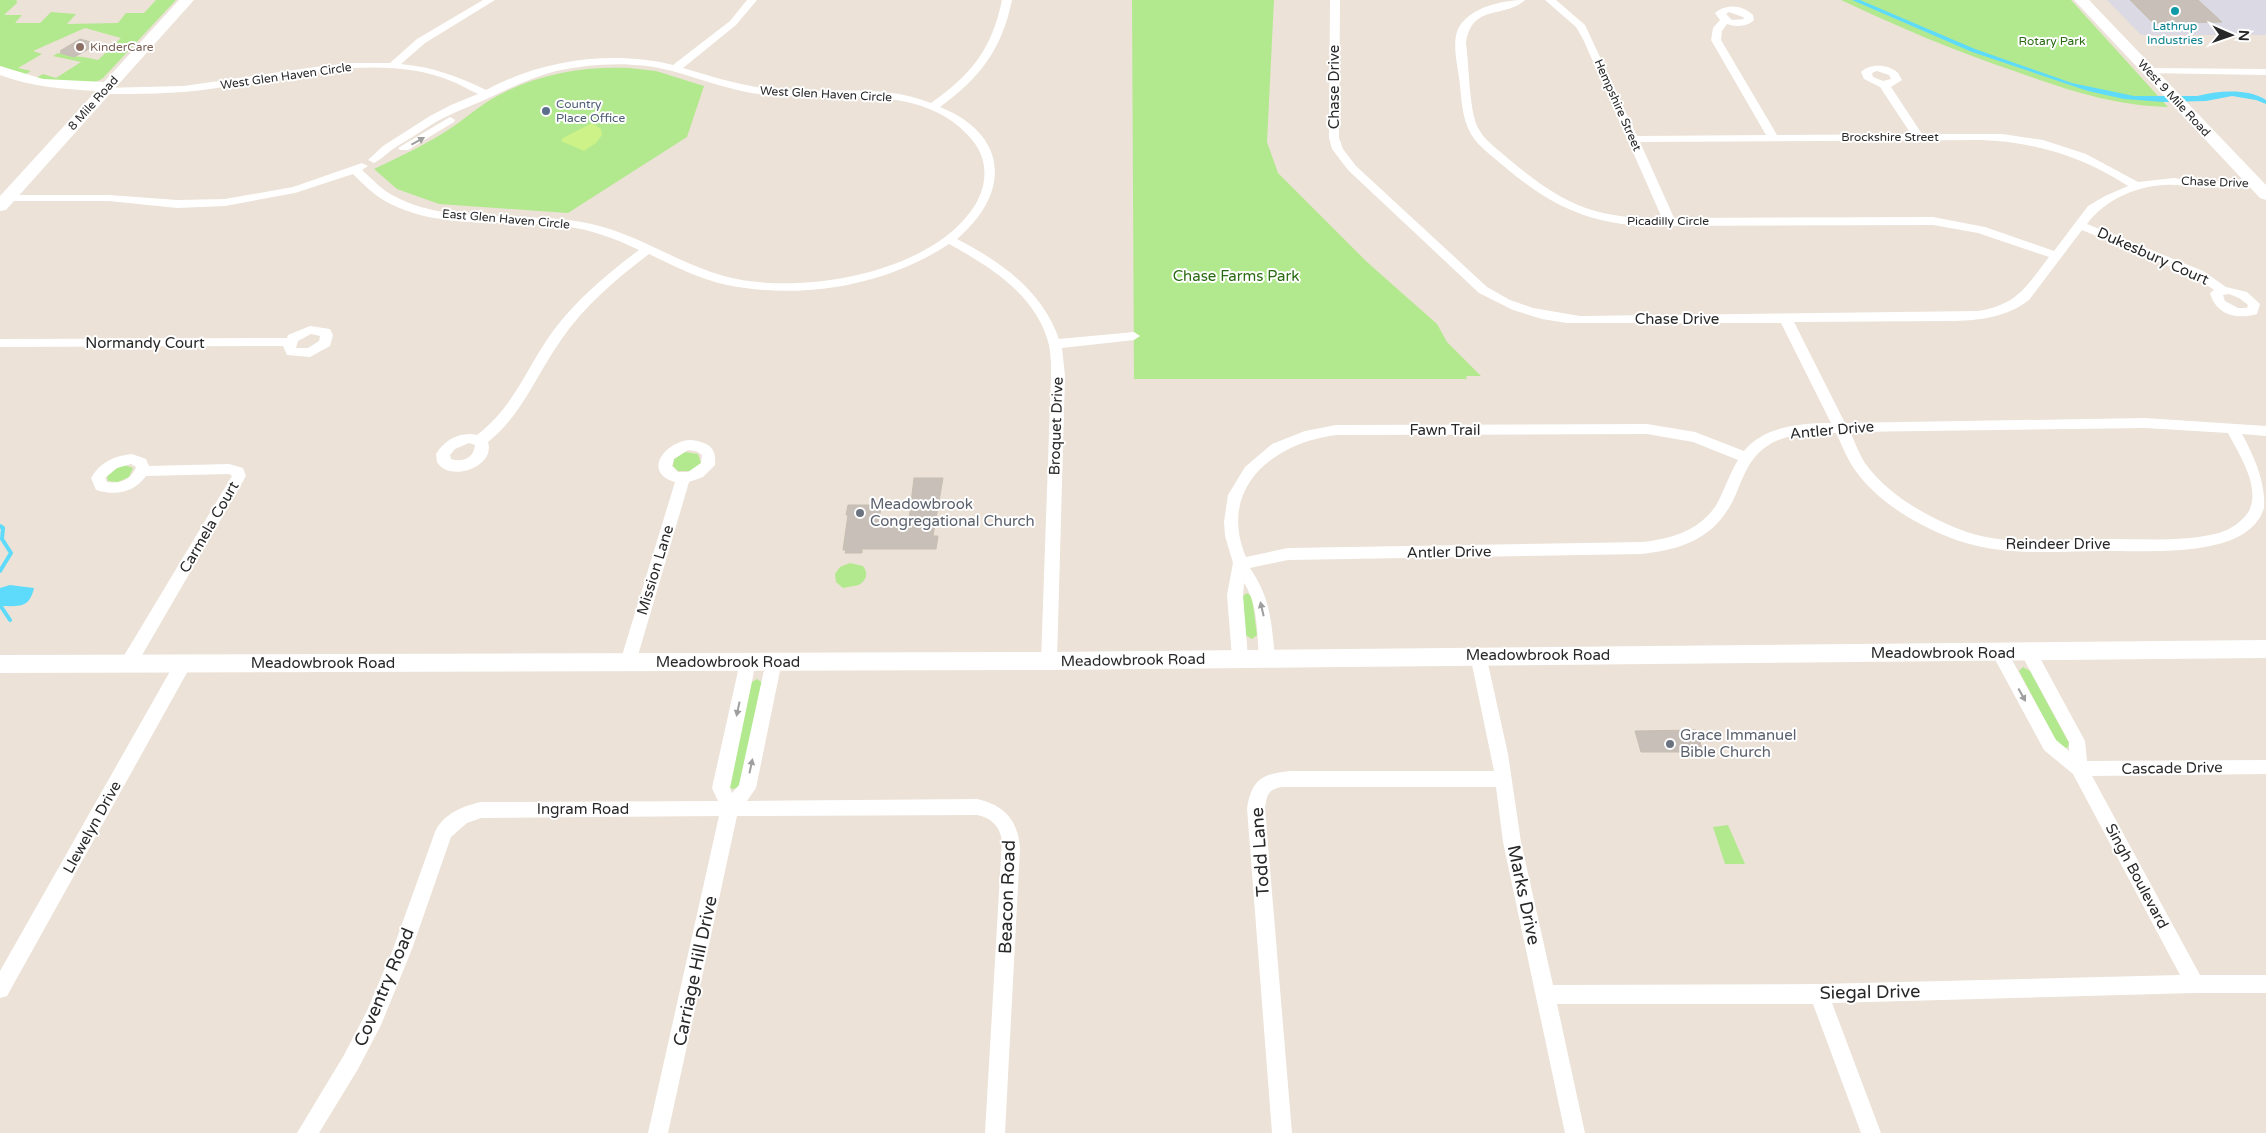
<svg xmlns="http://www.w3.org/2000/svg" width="2266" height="1133" viewBox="0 0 2266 1133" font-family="'Varela Round',sans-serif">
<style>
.industrial{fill:#dbd9e3}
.green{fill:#b3e98e}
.pitch{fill:#ccf288}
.water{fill:#5edbfa}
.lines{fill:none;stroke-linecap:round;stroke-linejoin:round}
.stream{stroke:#5edbfa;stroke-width:4}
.building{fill:#c7bfb8;stroke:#c7beb1}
.street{fill:#fff;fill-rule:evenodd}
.secondary{fill:#fff;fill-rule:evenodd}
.oneway{fill:#9e9e9e}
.culture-dot{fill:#0f9aa8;stroke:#fff;stroke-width:2}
.education-dot{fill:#8d6e63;stroke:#fff;stroke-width:2}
.service-dot{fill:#5c6f8a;stroke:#fff;stroke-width:2}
.worship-dot{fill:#6b7280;stroke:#fff;stroke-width:2}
.labels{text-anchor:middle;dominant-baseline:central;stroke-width:4;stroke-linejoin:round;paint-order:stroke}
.far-culture-label{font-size:12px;fill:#0d838f;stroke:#fff}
.far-park-label{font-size:12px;fill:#2a6b12;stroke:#fff}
.far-education-label{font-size:12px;fill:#785e54;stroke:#fff;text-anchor:start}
.far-street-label{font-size:12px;fill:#282828;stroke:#fff}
.far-service-label{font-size:12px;fill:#4e5e75;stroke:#fff;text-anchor:start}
.street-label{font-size:15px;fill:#282828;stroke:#fff}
.park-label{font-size:15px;fill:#2a6b12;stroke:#fff}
.worship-label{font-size:15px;fill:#5b616d;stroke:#fff;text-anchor:start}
.near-street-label{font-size:18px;fill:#282828;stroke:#fff}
</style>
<rect width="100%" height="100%" fill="#ece2d7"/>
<!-- industrial -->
<polygon class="industrial" points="2107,0 2266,0 2266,35 2141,35"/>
<!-- green -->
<g class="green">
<path d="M0,0H17L16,2H18L4,15H22L15,23H40L51,12L76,14L67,24L118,23L126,13H144L156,0H176L103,78C88,89 53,81 36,78L43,74L56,78L81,62L53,56L58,53C72,57 83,56 98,60L121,38L85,28L33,51L42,54L18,68L31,71L24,75L0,66Z"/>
<polygon points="1132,0 1274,0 1267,142 1278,173 1367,262 1437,324 1447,342 1481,376 1466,376 1467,379 1134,379"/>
<path d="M1841,0H2071L2168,107C2115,106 2067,90 2017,72C1957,52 1898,27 1841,0Z"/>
<path d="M629,68L656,71L704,86L687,137L568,213L439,204L397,189L374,169C399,157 425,145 448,130C465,119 481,104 499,95C538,74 584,66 629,68Z"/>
<polygon points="685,452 698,454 701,463 691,471 678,471 673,466 674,459"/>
<polygon points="124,465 133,468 129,477 118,482 108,481 107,476 111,470"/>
<path d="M850,563L863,566C869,574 866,580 859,585L843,588L836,582L835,574L840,567Z"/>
<polygon points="1247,593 1252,597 1257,635 1252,639 1245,635 1242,597"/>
<polygon points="2023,667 2030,671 2069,743 2068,747 2066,748 2057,743 2019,671"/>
<polygon points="757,679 763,683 739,787 733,789 728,787 750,683"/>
<polygon points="1728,825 1745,864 1725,864 1713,827"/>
</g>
<!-- pitch -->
<polygon class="pitch" points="592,123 601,129 602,135 596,143 584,151 561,141 563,138"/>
<!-- water -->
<g class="water">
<path d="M1852,0H1860L1975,49L2072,83L2134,96H2197C2218,91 2247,88 2266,100V104L2256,100L2232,96L2206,101L2163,102L2124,99L2088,91L1972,52Z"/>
<path d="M10,585L34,588C29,609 19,606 0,606V588Z"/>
</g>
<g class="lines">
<!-- stream -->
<g class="stream">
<polyline points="0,526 3,528 2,539 11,553 0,571"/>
<polyline points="0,605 10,620"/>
</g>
</g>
<!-- building -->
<g class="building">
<polygon points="2130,0 2198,0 2222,22 2153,23"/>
<polygon points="80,39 98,44 74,57 60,53 63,51 60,51"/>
<polygon points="914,478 943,478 933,536 938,536 936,549 862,549 862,553 845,553 846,550 843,550 848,515 846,515 848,505 877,505 877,507 881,507 879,520 909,520"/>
<polygon points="1696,730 1703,752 1641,752 1635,731"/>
</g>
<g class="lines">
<!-- street -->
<g class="street">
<path d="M483,0H495L425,43L401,64C432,67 458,76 486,90C541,60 612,50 673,65L730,21L747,0H757L736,25L683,68C717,78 748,88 783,90C832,93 885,84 931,103C971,75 992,49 1002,0H1012C1002,49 980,78 940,107C1009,135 1011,193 957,239C1001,262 1042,290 1059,339L1134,332L1140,336L1134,340L1062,348L1065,376L1057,661L1055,666L1049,668L1043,666L1041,661L1051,376C1051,366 1051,355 1049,345C1037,296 991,267 949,244C885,286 802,300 727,285C699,279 674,266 649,254C616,279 584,306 561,340C536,375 523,414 488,442C496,467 449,483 437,462L436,454C444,440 461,431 477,435C515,406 526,368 553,331C577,299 607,274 639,250C614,238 590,229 562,226C505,219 438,231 385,201C373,194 363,184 353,174L295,193L225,206L177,208L109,201H7L1,198L7,195H109L177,200L225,199L293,187L362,163L368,166L362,170C372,179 382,190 394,196C455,229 536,207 603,227C645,239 681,264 724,276C796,296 925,275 971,211C987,190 990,162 973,141C923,78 827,103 758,94C729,90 701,79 672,71C635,61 594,63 556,71C529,78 506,90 480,102C463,109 447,115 431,125C419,133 407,140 396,147C388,152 382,159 374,163L368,160L383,146L430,116L451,105L478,94C469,90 460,84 451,81C379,51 284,79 210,89C174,94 139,94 103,94L98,91L103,88L184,86L315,67L351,63H390L417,39ZM469,443L475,445C474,458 462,463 451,459L450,455L455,449Z"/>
<path d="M1330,0H1340L1339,138L1343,149L1356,166L1487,287L1510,300L1533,308L1580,316L1977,311C2016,306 2026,287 2049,257L1978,233L1933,225L1639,226C1583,221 1549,204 1506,168C1496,159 1484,151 1475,140C1463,124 1462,106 1460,86C1459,70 1451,45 1458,29C1469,7 1503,0 1525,0C1504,19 1472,3 1466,43C1469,65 1469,106 1477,126C1484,141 1499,150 1511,161C1563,204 1594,219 1662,218L1583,39L1576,27L1545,0H1556L1585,25L1637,136L1766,135L1711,40L1713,28L1720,20L1715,13C1726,3 1743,5 1753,15L1754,20C1747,27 1736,27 1727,24L1722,31L1721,40L1777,135L1911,134L1880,87L1864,79L1861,72C1870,63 1889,64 1898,73L1902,80L1891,87L1922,134H2002L2043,140L2086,154L2138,182L2174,178L2192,181L2259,182L2261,184L2259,186L2255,187C2235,187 2214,188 2194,187C2187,187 2181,185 2175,185C2143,183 2106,198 2087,224L2203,271L2226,287L2247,292L2260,304L2257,314C2237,320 2216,315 2210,293L2214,290L2195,277L2082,230L2029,300C2007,317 1982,320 1955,321L1794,322L1845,423L2145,418L2266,426V436L2242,434C2254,456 2266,483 2264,508C2248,560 2148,550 2106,551C2051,551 1998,558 1946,536C1912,522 1876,500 1855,470C1847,459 1842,445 1836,433C1812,433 1782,433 1763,449C1749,460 1743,477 1736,494C1718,536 1686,549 1642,554L1288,560L1250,568C1271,599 1271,621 1275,657L1273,662L1267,664L1261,662L1259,657C1257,633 1258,604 1244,583L1243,595L1248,658L1246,663L1240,665L1234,663L1232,658L1227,595L1233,563L1225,536L1224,522L1228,495L1245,467L1272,444L1305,431L1336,425L1647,424L1695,432L1744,451C1764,426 1802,423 1831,423L1781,323H1567L1542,319L1513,310L1479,293L1348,170L1332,149L1329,138ZM1729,12L1743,17L1744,19L1732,20L1726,14ZM1877,71L1889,75L1891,79L1883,81L1873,77L1872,73ZM1981,140C2035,142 2082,156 2128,186L2105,196L2088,206L2054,251L1985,227L1933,217L1674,218L1640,142ZM2229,294L2239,298L2248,305L2247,308H2238L2225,301L2223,295ZM2145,428L2228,433C2239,454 2261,487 2249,511C2243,521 2230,530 2219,533C2184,542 2146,539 2110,539C2058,540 2005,548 1956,528C1924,515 1886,493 1865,463C1859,454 1855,442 1850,432ZM1647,434L1693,442L1738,460C1730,473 1725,488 1718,502C1702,530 1672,539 1642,542L1288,548L1246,557C1217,488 1273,443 1336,435Z"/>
<polygon points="2149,68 2266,69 2266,75 2145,73 2145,69"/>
<polygon points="450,117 455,120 454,122 408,150 400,150 398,148"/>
<path d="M310,326L330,329L333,335L330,346L310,357L287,355L283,346L0,347V339L287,338L288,335ZM311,334L320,336L319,341L308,348H296L298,341Z"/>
<path d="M690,440C708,442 717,447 715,465L703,477L689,482L636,662L634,667L628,669L622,667L620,662L675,482C641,472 666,441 690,440ZM688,450L696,451L702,455L701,463L688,472H678L672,466L674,459Z"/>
<path d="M132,454L146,459L149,466L229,464L243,468L246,476L134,669L128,671L122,669L120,664L122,659L232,476L229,474L146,476C134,493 115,496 96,490L91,478C100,462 114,456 132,454ZM131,464L136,467C131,480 120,484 107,482L105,478L117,468Z"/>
<path d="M1999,645L2005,647L2056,740L2069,751V742L2020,652L2022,647L2028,645L2034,647L2085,741L2087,761L2266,760V774L2092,776L2200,975H2266V993H2195L1832,1003L1881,1133H1861L1813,1004H1557L1585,1133H1565L1503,842L1496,787H1282C1268,789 1267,795 1265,808L1292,1133H1272L1247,808C1252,779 1262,774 1290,771H1494L1470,655L1472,650L1478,648L1484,650L1486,655L1508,754L1521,842L1553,985L1819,984L2180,975L2073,774L2044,750L1991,652L1993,647Z"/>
<path d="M774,654L780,656L782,661L756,788L747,801L977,799C1004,805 1018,820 1020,848L1005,1133H985L1002,840C999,825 991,818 977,815L737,816L668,1133H648L719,816L481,818L467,823L451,837L412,949L381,1025L358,1069L319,1133H297L344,1055L367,1011L393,949L435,832C443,814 463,806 481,802L718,801L712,788L740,662L742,657L748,655L754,657L756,662L730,788L732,793L739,785L766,661L768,656Z"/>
<polygon points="183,657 189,659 191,664 189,669 7,996 0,998 0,971 177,659"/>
</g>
<!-- secondary -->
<g class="secondary">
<path d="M179,0H194L6,210L0,211V196L96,91C63,89 31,87 0,75V66L43,79L104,82Z"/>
<polygon points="2074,0 2089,0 2266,185 2266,200 2260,198"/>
<polygon points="2266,640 2266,658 1049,670 0,673 0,655 1049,652"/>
</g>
</g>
<!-- one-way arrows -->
<defs><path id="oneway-solid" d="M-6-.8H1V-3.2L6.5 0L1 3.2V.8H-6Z" transform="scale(1.25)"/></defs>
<g class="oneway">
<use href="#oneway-solid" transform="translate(418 141) rotate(-29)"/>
<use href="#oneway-solid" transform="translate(1262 609) rotate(-103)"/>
<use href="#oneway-solid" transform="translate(2022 695) rotate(61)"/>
<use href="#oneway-solid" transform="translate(738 709) rotate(102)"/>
<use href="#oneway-solid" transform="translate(751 766) rotate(-78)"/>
</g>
<!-- markers -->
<circle class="culture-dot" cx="2175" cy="11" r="5"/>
<circle class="education-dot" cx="80" cy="47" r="5"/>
<circle class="service-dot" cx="546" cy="111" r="5"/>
<g class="worship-dot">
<circle cx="860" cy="513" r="5"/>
<circle cx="1670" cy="744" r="5"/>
</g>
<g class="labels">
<!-- far-culture labels -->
<g class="far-culture-label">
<text x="2175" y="26">Lathrup<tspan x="2175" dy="14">Industries</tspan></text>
</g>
<!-- far-park labels -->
<g class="far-park-label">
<text x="2052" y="41">Rotary Park</text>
</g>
<!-- far-education labels -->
<g class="far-education-label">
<text x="90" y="47">KinderCare</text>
</g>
<!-- far-street labels -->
<g class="far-street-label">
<text transform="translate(286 76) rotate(-8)">West Glen Haven Circle</text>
<text transform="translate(826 94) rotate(3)">West Glen Haven Circle</text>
<text transform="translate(2174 98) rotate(47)">West 9 Mile Road</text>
<text transform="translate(93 103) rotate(-48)">8 Mile Road</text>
<text transform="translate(1618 105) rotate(66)">Hempshire Street</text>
<text x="1890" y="137">Brockshire Street</text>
<text transform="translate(2215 182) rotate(2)">Chase Drive</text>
<text transform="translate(506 219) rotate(5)">East Glen Haven Circle</text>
<text x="1668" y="221">Picadilly Circle</text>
</g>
<!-- far-service labels -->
<g class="far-service-label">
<text x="556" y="104">Country<tspan x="556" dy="14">Place Office</tspan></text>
</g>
<!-- street labels -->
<g class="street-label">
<text transform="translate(1334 87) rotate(-90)">Chase Drive</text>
<text transform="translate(2153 256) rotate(24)">Dukesbury Court</text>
<text x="1677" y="319">Chase Drive</text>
<text x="145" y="343">Normandy Court</text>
<text transform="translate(1056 426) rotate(-88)">Broquet Drive</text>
<text x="1445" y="430">Fawn Trail</text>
<text transform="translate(1832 430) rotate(-5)">Antler Drive</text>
<text transform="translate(209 527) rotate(-60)">Carmela Court</text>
<text x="2058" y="544">Reindeer Drive</text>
<text transform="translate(1449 552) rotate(-1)">Antler Drive</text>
<text transform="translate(655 570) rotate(-73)">Mission Lane</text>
<text x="1943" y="653">Meadowbrook Road</text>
<text x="1538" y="655">Meadowbrook Road</text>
<text transform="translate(1133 660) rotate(-1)">Meadowbrook Road</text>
<text x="728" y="662">Meadowbrook Road</text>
<text x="323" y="663">Meadowbrook Road</text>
<text transform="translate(2172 768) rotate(-1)">Cascade Drive</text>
<text x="583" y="809">Ingram Road</text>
<text transform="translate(92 827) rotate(-61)">Llewelyn Drive</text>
<text transform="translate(2137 876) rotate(62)">Singh Boulevard</text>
</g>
<!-- park labels -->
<g class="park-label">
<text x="1236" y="276">Chase Farms Park</text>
</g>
<!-- worship labels -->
<g class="worship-label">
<text x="870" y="504">Meadowbrook<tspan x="870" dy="17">Congregational Church</tspan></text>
<text x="1680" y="735">Grace Immanuel<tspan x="1680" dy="17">Bible Church</tspan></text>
</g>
<!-- near-street labels -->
<g class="near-street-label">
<text transform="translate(1260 852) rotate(-94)">Todd Lane</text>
<text transform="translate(1524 895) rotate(78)">Marks Drive</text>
<text transform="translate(1007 897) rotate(-88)">Beacon Road</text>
<text transform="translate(695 971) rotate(-78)">Carriage Hill Drive</text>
<text transform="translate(384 987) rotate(-67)">Coventry Road</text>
<text transform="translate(1870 992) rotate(-1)">Siegal Drive</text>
</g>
</g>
<!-- north arrow -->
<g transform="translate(2231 35) rotate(92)" stroke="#ffffff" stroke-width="4" paint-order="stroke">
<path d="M0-4L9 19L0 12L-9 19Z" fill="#282828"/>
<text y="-8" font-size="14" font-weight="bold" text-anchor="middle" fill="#282828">N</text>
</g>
</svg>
